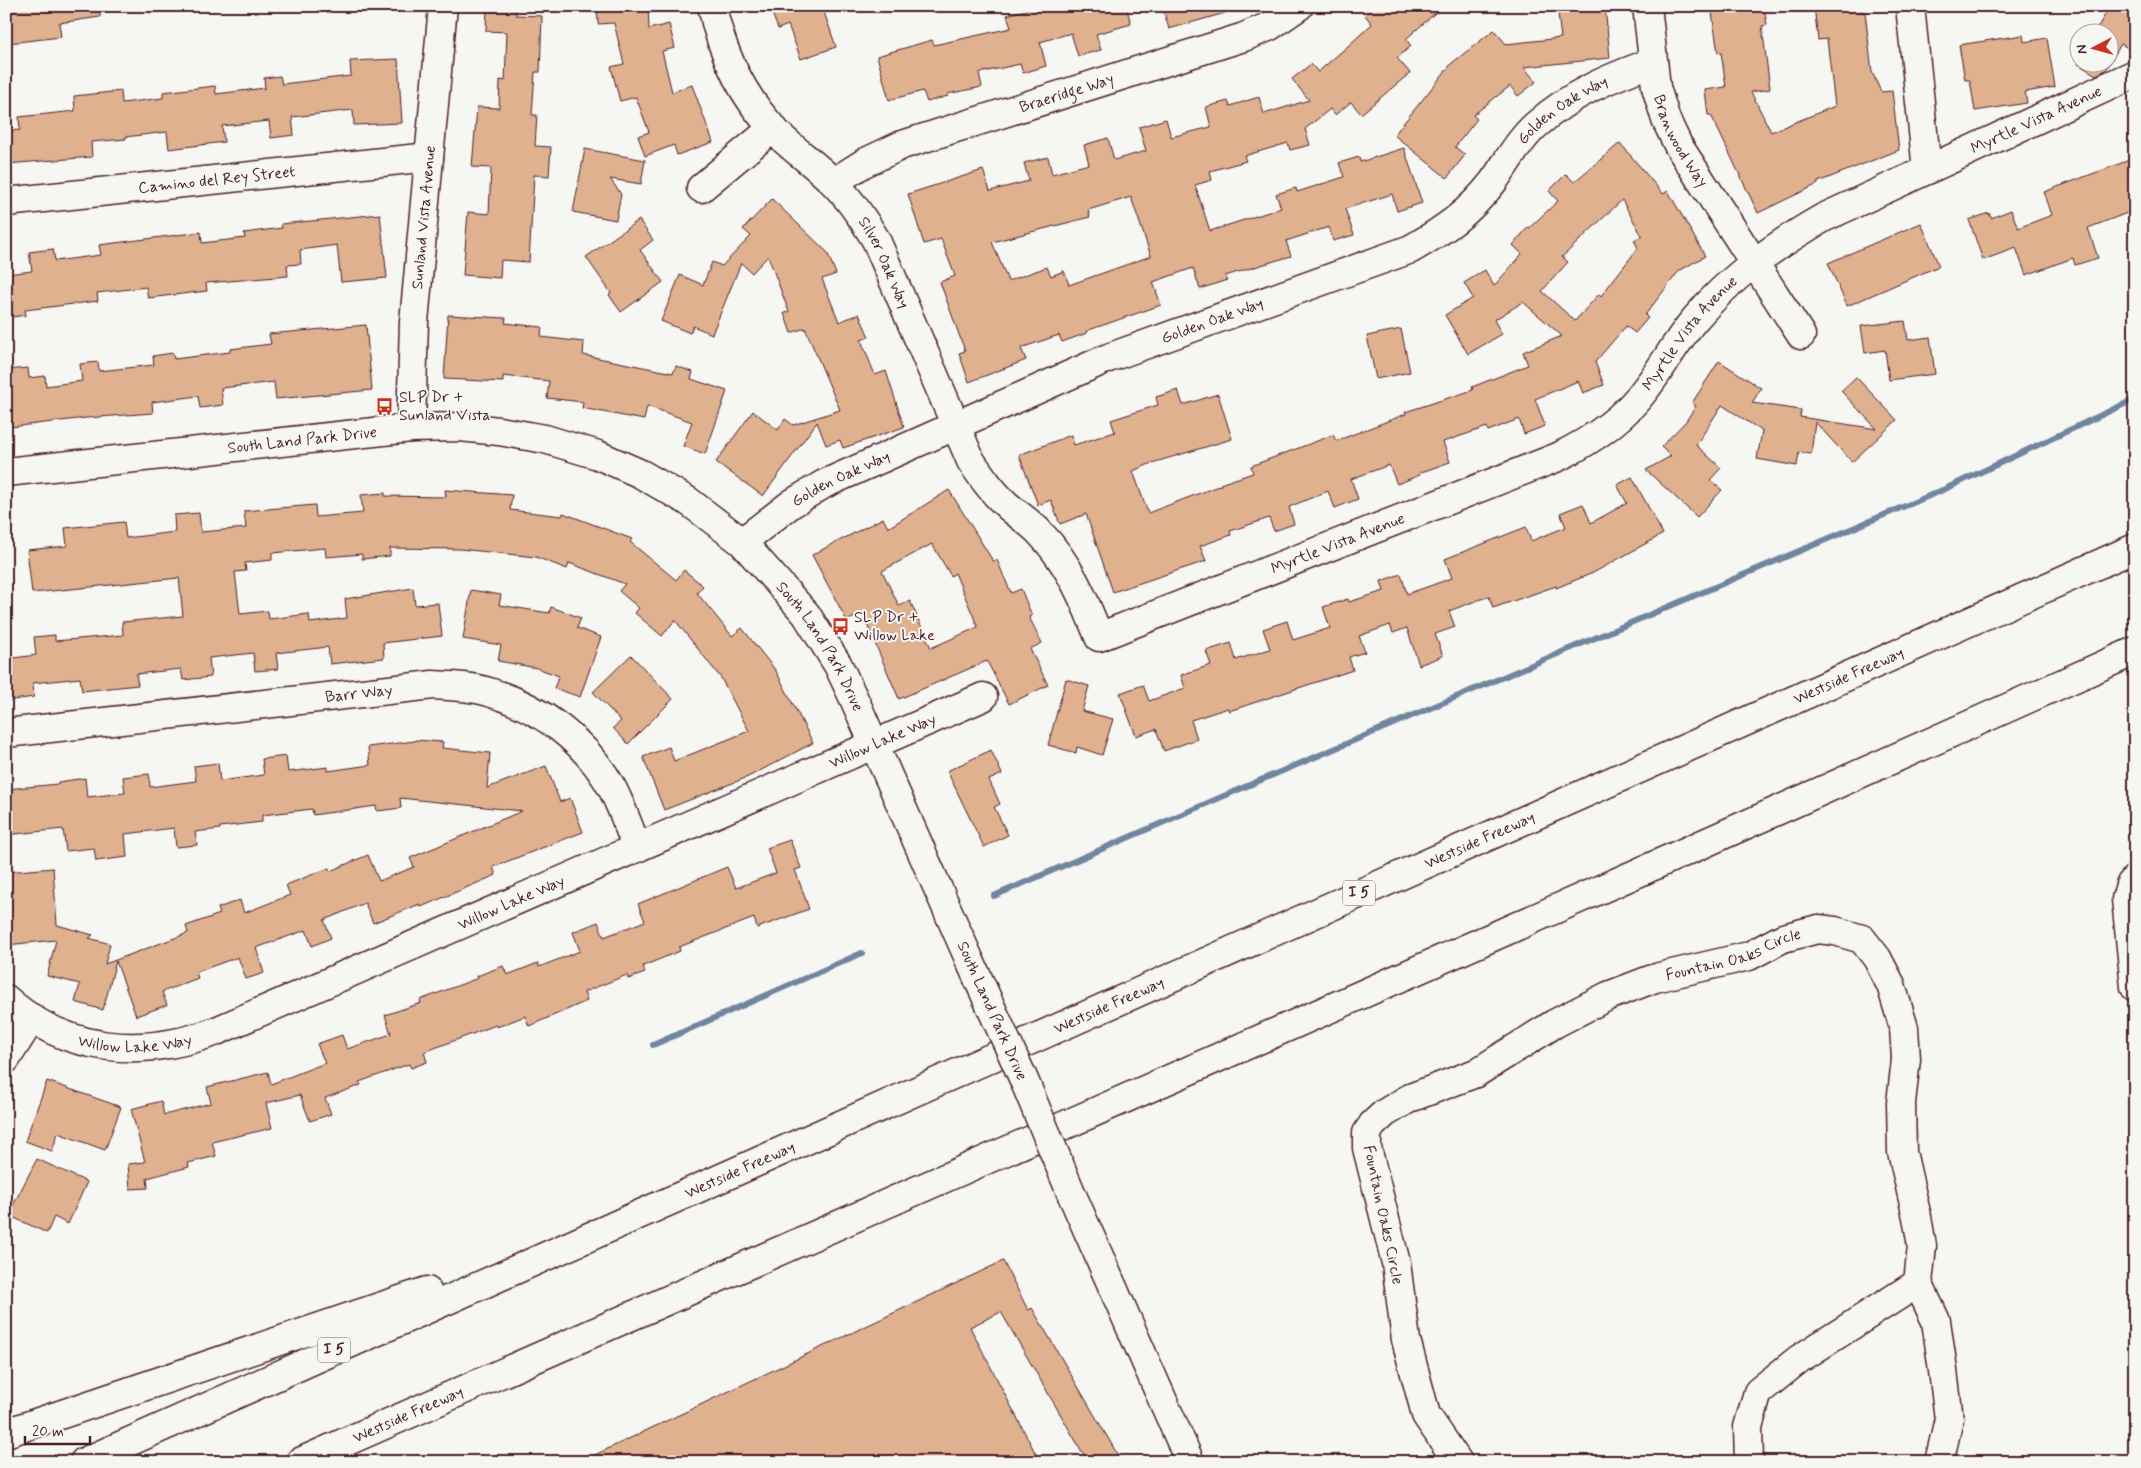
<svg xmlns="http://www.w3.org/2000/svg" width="2141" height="1468" viewBox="0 0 2141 1468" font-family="Mynerve,sans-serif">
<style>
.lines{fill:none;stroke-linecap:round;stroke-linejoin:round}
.stream{stroke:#70859e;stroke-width:6}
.building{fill:#dfb18f;stroke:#4a1f2b;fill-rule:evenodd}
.minor-casing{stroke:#4a1f2b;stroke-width:31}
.highway-casing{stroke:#4a1f2b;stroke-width:31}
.minor{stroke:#f6f6f2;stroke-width:28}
.highway{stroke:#f6f6f2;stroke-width:28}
.minor-bridge-casing{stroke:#4a1f2b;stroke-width:31;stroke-linecap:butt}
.minor-bridge{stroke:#f6f6f2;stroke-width:28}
.labels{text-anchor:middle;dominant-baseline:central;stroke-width:4;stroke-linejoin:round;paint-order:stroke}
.shield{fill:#f6f6f2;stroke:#7e6067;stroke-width:1}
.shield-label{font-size:15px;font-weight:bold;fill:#4a1f2b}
.street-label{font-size:16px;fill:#4a1f2b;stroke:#f6f6f2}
.poi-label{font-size:16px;fill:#4a1f2b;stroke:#f6f6f2;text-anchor:start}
</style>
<rect width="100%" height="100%" fill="#f6f6f2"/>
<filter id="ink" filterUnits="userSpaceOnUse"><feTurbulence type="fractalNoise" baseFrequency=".02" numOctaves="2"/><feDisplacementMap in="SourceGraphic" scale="10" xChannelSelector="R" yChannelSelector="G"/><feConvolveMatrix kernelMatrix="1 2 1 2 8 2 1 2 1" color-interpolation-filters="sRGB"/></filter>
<g filter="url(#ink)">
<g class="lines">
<!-- stream -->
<g class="stream">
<polyline points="994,896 1240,789 1945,489 2135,399"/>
<polyline points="653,1045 862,953"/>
</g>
</g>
<!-- building -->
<g class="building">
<polygon points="6,6 100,6 100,17 59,23 61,37 8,43"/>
<polygon points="487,6 516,6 516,15 542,16 540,72 535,72 532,115 537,115 535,146 551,147 549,176 534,175 529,262 501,260 500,278 463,275 468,212 489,214 491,168 472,167 477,107 499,108 500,80 505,81 507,32 486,31"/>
<polygon points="597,6 648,6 649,29 669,24 675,48 662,51 672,92 692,85 713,142 677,155 674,145 645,156 638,136 649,132 636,97 620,101 611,67 624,64 614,23 598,24"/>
<polygon points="791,6 822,6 836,47 801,59 788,25 778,29 772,13"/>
<polygon points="1040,6 1126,6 1131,24 1096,34 1101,50 1078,56 1071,33 1040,42 1046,66 1023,73 1020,64 979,73 982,87 947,94 948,96 927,102 923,91 889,100 877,56 932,40 934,45 1011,28 1007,15"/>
<polygon points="1162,6 1224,6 1225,13 1169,29"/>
<path d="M1375,6H1443L1406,39L1411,46L1397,58L1410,73L1361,114L1351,102L1335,115L1330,109L1305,129L1310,145L1290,150L1288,143L1244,156L1246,161L1210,171L1212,180L1195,185L1210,231L1281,208L1276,194L1296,188L1297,192L1344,177L1339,163L1359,157L1360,162L1404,148L1422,203L1397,211L1392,194L1345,209L1354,235L1333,241L1329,227L1286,241L1291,256L1225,276L1227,280L1200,289L1193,268L1153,282L1161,305L1086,331L1087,333L1062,342L1059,335L1021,348L1026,360L969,382L959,353L965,351L940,282L955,276L941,239L924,244L908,194L983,170L990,191L1029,181L1024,163L1048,157L1052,174L1089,164L1084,145L1108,138L1114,160L1146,151L1139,127L1166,119L1171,137L1211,127L1206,107L1228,101L1230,106L1259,97L1264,114L1309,100L1292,79L1311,64L1318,72L1348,46L1372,24L1365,15ZM1131,197L1151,256L1069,285L1064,271L1051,276L1047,267L1008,281L992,242L1090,217L1088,210Z"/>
<polygon points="1557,6 1605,6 1610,58 1524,67 1536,82 1518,96 1510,86 1473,115 1477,119 1455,147 1465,155 1447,178 1394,135 1452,63 1494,30 1506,44 1561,38"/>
<polygon points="1711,6 1764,6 1767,25 1762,26 1770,89 1751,92 1771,132 1835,106 1827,39 1818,40 1814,6 1860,6 1861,12 1865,12 1872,72 1881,92 1892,91 1899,150 1818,182 1818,184 1758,213 1711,115 1708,115 1705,90 1726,87 1721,52 1718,53"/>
<polygon points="2110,6 2135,6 2135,52 2121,44 2106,70 2096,75 2078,64 2079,62 2108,62 2108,32 2095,32"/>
<polygon points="2023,35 2024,42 2047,38 2055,87 2025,92 2027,103 1975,111 1970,80 1965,80 1959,45"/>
<polygon points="398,59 402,123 354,125 353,110 292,117 294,135 271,138 269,121 222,126 224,142 169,149 167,132 125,137 126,139 91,142 92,157 6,164 6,131 20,130 19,117 75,111 74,96 121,91 122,103 163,98 163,92 215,86 216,94 265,88 264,78 280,76 282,84 351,76 350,61"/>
<path d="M1620,143L1663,194L1668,191L1705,256L1679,271L1645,315L1648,318L1635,333L1626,326L1595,362L1604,385L1583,393L1578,381L1535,399L1545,426L1524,434L1519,419L1488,431L1487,427L1443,442L1450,462L1419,473L1420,475L1397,484L1389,465L1351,479L1358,499L1335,508L1328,491L1289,507L1294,524L1274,531L1269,518L1230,531L1231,535L1200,546L1206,561L1113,592L1086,514L1060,524L1051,500L1038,505L1019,455L1071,435L1074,445L1115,432L1111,420L1158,405L1156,397L1178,390L1183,405L1218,394L1232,439L1152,463L1133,471L1148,513L1221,485L1220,484L1253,473L1251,466L1333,435L1336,441L1406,414L1405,412L1473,390L1472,387L1528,365L1523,352L1562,336L1523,302L1494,320L1502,334L1468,354L1445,315L1473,298L1464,283L1485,270L1494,286L1522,254L1513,245L1528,227L1529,228L1558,201L1549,191L1566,174L1574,182ZM1622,200L1642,236L1634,240L1638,248L1601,296L1599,294L1575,321L1542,291L1568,262L1562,257Z"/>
<polygon points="585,149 645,160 641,184 610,179 621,194 616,220 573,212"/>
<polygon points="2135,158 2135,210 2088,228 2098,258 2075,265 2073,258 2026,275 2016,248 1983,260 1969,220 1989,213 1991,218 2011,210 2018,228 2052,215 2044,192"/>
<polygon points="772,199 827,252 836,274 822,279 839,322 859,314 869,337 861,340 875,375 886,371 904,427 843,448 840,440 826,445 817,422 763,496 716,462 753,411 778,430 785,419 793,425 840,410 805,328 791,333 784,313 789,312 768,256 752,273 741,263 712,334 693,326 690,333 661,321 680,275 703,285 712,262 722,266 751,236 743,229"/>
<polygon points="380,214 387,278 341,282 337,245 300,250 301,264 287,265 288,276 206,283 207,291 148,298 146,287 97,293 98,301 25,310 26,315 6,318 6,274 32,271 29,252 53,249 55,261 101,255 99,245 201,232 202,243 245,238 244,233 282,228 281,224"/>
<polygon points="639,220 653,240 640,250 663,282 621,312 609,295 611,293 586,257"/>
<polygon points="1921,223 1939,266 1847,306 1828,263"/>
<polygon points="448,315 506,318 505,323 542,327 541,337 584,342 583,355 673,373 676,366 693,372 691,379 727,391 705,454 683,446 692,422 647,406 644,420 582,408 583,402 547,398 549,381 503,376 503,382 444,379"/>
<polygon points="1905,321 1908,340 1930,337 1935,374 1889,380 1885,350 1865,353 1861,326"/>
<polygon points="366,325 372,390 276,399 274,382 221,388 223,405 200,408 198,396 152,402 153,413 86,418 11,427 6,390 6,370 28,368 29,378 45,376 46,386 82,381 80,364 98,362 99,371 154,365 153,356 173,353 174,359 230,352 230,349 271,344 269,334"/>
<polygon points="1401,329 1410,372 1376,379 1367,336"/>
<polygon points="1719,361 1761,388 1752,403 1801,410 1800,417 1877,429 1841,391 1856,377 1897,420 1852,462 1815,422 1811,454 1799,452 1797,466 1757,459 1762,431 1722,405 1696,445 1721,468 1710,480 1722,490 1697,517 1646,470 1671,456 1661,447 1686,421 1696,406 1692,403"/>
<polygon points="1632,477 1663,534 1593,573 1556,588 1556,586 1493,608 1489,596 1449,611 1455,627 1435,634 1443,656 1419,665 1407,628 1393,633 1390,625 1359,636 1365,652 1349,657 1353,670 1229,711 1228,708 1191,720 1197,739 1164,751 1156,729 1136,736 1120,693 1143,685 1149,701 1185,688 1181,675 1211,665 1206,651 1231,643 1236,660 1270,649 1263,629 1287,621 1293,640 1330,628 1323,607 1348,599 1349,602 1384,591 1381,581 1401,574 1407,594 1452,578 1445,559 1526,527 1531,541 1566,527 1560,513 1583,504 1591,523 1627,503 1617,485"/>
<polygon points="445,490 512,495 510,510 562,516 563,513 632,539 630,542 676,580 684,570 703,586 697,593 732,636 742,628 776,671 813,743 748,777 664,810 643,757 669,747 674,761 749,731 721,678 675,620 662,636 635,613 639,608 619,591 625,584 569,563 567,569 536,557 460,549 390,548 390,556 362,559 362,554 326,557 325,548 272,553 272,560 245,563 246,571 235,572 240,614 268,611 269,619 309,614 310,623 347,618 345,599 413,588 415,605 438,603 442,636 383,643 384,658 330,664 328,647 276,653 278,669 255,671 253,653 209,658 211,677 183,680 181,669 136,674 138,685 82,691 80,678 33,683 34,697 6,701 6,659 36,655 34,637 55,635 55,641 123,635 122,622 183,616 179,578 32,593 27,550 67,546 65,528 124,522 126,538 175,532 174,515 199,513 201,532 246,528 244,511 315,505 316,517 363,513 361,495 385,493 385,496 446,497"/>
<path d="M949,490L993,561L997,560L1011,593L1021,589L1032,616L1029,617L1042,643L1030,649L1048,685L1009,704L987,661L899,699L862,613L847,621L812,555L883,518L888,528ZM932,544L951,576L955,573L978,627L931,648L910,601L899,606L882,571Z"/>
<polygon points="471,590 501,595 499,605 549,613 551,607 581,618 577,628 601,637 580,697 554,688 559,676 537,668 498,661 501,645 463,639"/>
<polygon points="631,655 673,699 628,744 613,728 621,721 593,692"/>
<polygon points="1066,679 1089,686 1082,711 1113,719 1102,755 1077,747 1076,753 1048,745"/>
<polygon points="415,740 443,742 442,748 490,753 487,788 546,766 560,802 570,798 583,832 493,867 496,875 421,907 420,904 373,923 365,903 324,920 331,938 312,946 306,930 256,948 264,973 246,979 238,957 196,972 198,978 162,992 167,1005 136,1016 116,961 103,1010 75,1002 80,984 47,976 56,940 6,945 6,872 53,868 57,925 93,935 89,938 110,944 105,964 188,933 186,926 220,914 218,908 240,900 244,913 290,895 286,885 329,868 330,871 368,855 379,881 414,867 410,858 522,811 400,798 401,808 377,811 376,806 313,815 312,809 262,815 262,822 220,827 220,829 195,832 197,845 176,847 174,828 125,834 127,857 96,861 94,848 66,851 63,829 6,835 6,789 58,784 58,782 85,778 87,797 125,793 123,777 149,774 150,787 196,781 194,766 218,763 220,781 264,775 262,759 286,756 288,772 328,767 328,771 370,765 368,747 415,741"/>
<polygon points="991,750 1002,774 989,780 1000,804 994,807 1008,835 984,847 947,771"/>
<polygon points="790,840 801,868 795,870 809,909 757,928 754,918 679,947 680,951 643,966 645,973 628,979 627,975 584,992 587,1001 529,1026 525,1016 497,1027 496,1025 424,1052 427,1062 411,1068 409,1064 359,1082 361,1085 325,1098 331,1114 310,1121 300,1095 266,1103 272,1128 212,1142 216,1156 188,1163 189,1167 147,1178 148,1188 130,1189 128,1164 145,1162 131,1109 161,1101 164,1115 211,1103 207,1087 268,1072 271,1084 325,1063 317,1044 342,1035 347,1049 391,1034 385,1015 421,1003 420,1000 478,978 477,976 503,966 507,975 538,963 539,967 580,951 573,932 598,922 604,937 645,921 638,904 727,867 736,888 776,873 767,848"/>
<polygon points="47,1081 121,1107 105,1150 58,1133 52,1151 25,1141"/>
<polygon points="37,1159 87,1182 68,1224 54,1217 47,1233 8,1215"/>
<polygon points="1003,1261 1028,1310 1032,1308 1122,1462 1088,1462 1001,1312 970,1327 1040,1462 580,1462"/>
</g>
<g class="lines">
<defs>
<g id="minor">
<path id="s1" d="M712,6C722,54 744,99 778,134C795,151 816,165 833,182C850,199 864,220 876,240L971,461C982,477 993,493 1008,506C1018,515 1031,523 1040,533C1069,563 1084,599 1099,637L1558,457C1593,440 1624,419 1647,387C1664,365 1677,340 1695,319C1731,276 1776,245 1823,218L2135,74"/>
<path id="s2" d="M1647,6L1656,87L1666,120L1678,145L1801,335"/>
<polyline points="1910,6 1927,170"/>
<path id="s3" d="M834,182L864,163L902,145L1244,37L1270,26L1299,6"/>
<polyline points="701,188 773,128"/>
<path id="s4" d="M6,202L429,157"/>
<path id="s5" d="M411,428L414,322L443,6"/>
<path id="s6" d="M6,472L411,428L460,427L499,431L545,439L598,455L641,474L688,501L742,542L806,614L838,665L855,701L970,961"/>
<path id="s7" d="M742,542L791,504L824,484L1108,358L1411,249C1444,230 1469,213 1493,182C1507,163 1518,141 1536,125C1572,93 1609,78 1653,62"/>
<path id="s8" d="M6,733L433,685C451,686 471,686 489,692C540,707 586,741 612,788C622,807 629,828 637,848"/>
<polyline points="2135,879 2130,885 2126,899 2135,987"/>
<path id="s9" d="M6,999C66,1053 141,1058 214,1032L983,697"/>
<polyline points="6,1059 32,1018"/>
<polyline points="1072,1195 1190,1462"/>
<polyline points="1918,1283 1936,1321 1942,1363 1949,1419 1939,1462"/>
<path id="s10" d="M1458,1462L1426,1415L1406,1340L1396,1263L1367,1148V1133L1373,1124L1385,1113L1410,1098L1476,1073L1554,1024L1608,996L1655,978L1749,956L1783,938L1818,929L1835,931L1862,939L1877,958L1891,985L1904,1028L1906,1059L1901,1103L1902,1152L1917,1217L1922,1246L1918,1283L1799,1359L1758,1392L1748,1427L1749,1462"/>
</g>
<g id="highway">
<polyline points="6,1433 427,1291"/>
<path id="s11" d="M84,1462L2135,548"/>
<path id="s12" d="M300,1462L1642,871L2135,651"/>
</g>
</defs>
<!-- minor casing -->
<use href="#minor" class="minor-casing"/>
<!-- highway casing -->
<use href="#highway" class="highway-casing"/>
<!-- minor -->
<use href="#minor" class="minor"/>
<!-- highway -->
<use href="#highway" class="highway"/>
<defs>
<polyline id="minor-bridge" points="970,961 1024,1080 1072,1195"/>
</defs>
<!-- minor-bridge casing -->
<use href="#minor-bridge" class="minor-bridge-casing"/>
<!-- minor-bridge -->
<use href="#minor-bridge" class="minor-bridge"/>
</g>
</g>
<!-- icons -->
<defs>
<symbol id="bus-bare" viewBox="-9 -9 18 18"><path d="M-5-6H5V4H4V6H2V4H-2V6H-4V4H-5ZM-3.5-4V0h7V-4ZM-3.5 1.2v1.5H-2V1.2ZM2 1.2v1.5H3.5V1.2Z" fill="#c8321e" stroke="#f6f6f2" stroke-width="2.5" paint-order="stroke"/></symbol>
</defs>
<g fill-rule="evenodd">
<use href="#bus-bare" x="372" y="394" width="25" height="25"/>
<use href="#bus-bare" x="828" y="614" width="25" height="25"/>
</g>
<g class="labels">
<!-- shield labels -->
<g class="shield">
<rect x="1343" y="880.5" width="32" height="25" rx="4"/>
<rect x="318" y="1337.5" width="32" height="25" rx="4"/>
</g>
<g class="shield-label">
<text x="1359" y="893">I 5</text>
<text x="334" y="1350">I 5</text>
</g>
<!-- street labels -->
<g class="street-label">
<text stroke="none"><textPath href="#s3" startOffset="250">Braeridge Way</textPath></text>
<text stroke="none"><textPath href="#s7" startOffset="942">Golden Oak Way</textPath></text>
<text stroke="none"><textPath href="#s1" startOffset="1842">Myrtle Vista Avenue</textPath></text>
<text stroke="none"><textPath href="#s2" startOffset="141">Branwood Way</textPath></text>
<text stroke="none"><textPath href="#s4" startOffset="212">Camino del Rey Street</textPath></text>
<text stroke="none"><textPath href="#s5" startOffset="211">Sunland Vista Avenue</textPath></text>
<text stroke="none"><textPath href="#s1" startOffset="315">Silver Oak Way</textPath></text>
<text stroke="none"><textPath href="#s7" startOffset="522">Golden Oak Way</textPath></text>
<text stroke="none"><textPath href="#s1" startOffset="1429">Myrtle Vista Avenue</textPath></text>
<text stroke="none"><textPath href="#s6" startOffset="298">South Land Park Drive</textPath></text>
<text stroke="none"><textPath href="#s7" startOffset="118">Golden Oak Way</textPath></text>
<text stroke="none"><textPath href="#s1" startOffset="1009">Myrtle Vista Avenue</textPath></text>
<text stroke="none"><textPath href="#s6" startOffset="898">South Land Park Drive</textPath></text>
<text stroke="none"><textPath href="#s11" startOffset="1932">Westside Freeway</textPath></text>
<text stroke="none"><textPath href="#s8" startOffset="355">Barr Way</textPath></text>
<text stroke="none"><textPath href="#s9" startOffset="951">Willow Lake Way</textPath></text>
<text stroke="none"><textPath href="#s11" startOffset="1528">Westside Freeway</textPath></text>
<text stroke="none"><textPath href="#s9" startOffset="546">Willow Lake Way</textPath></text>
<text stroke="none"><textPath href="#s10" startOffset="758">Fountain Oaks Circle</textPath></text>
<text stroke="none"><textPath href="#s11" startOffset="1122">Westside Freeway</textPath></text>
<text transform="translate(992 1011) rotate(66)">South Land Park Drive</text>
<text stroke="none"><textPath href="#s9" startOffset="141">Willow Lake Way</textPath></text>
<text stroke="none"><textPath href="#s11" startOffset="718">Westside Freeway</textPath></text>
<text transform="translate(1383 1215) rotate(78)">Fountain Oaks Circle</text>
<text stroke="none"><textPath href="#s12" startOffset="118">Westside Freeway</textPath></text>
</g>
<!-- poi labels -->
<g class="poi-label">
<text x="399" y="397">SLP Dr +<tspan x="399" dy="18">Sunland Vista</tspan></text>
<text x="854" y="617">SLP Dr +<tspan x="854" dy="18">Willow Lake</tspan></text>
</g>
</g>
<!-- margin -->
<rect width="2141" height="1468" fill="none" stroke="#f6f6f2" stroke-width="25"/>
<rect x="12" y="12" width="2116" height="1443" fill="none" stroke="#4a1f2b" stroke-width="2" filter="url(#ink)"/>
<!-- north arrow -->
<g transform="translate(2094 48) rotate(264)"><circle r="24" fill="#f6f6f2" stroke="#b1a0a2"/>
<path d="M0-4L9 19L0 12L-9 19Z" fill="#c8321e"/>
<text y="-8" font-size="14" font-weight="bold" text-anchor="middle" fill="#4a1f2b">N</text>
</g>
<!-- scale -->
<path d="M25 1436v8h65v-8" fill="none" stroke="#4a1f2b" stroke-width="2.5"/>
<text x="32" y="1436" font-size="15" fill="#4a1f2b" stroke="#f6f6f2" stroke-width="4" paint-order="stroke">20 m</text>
</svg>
